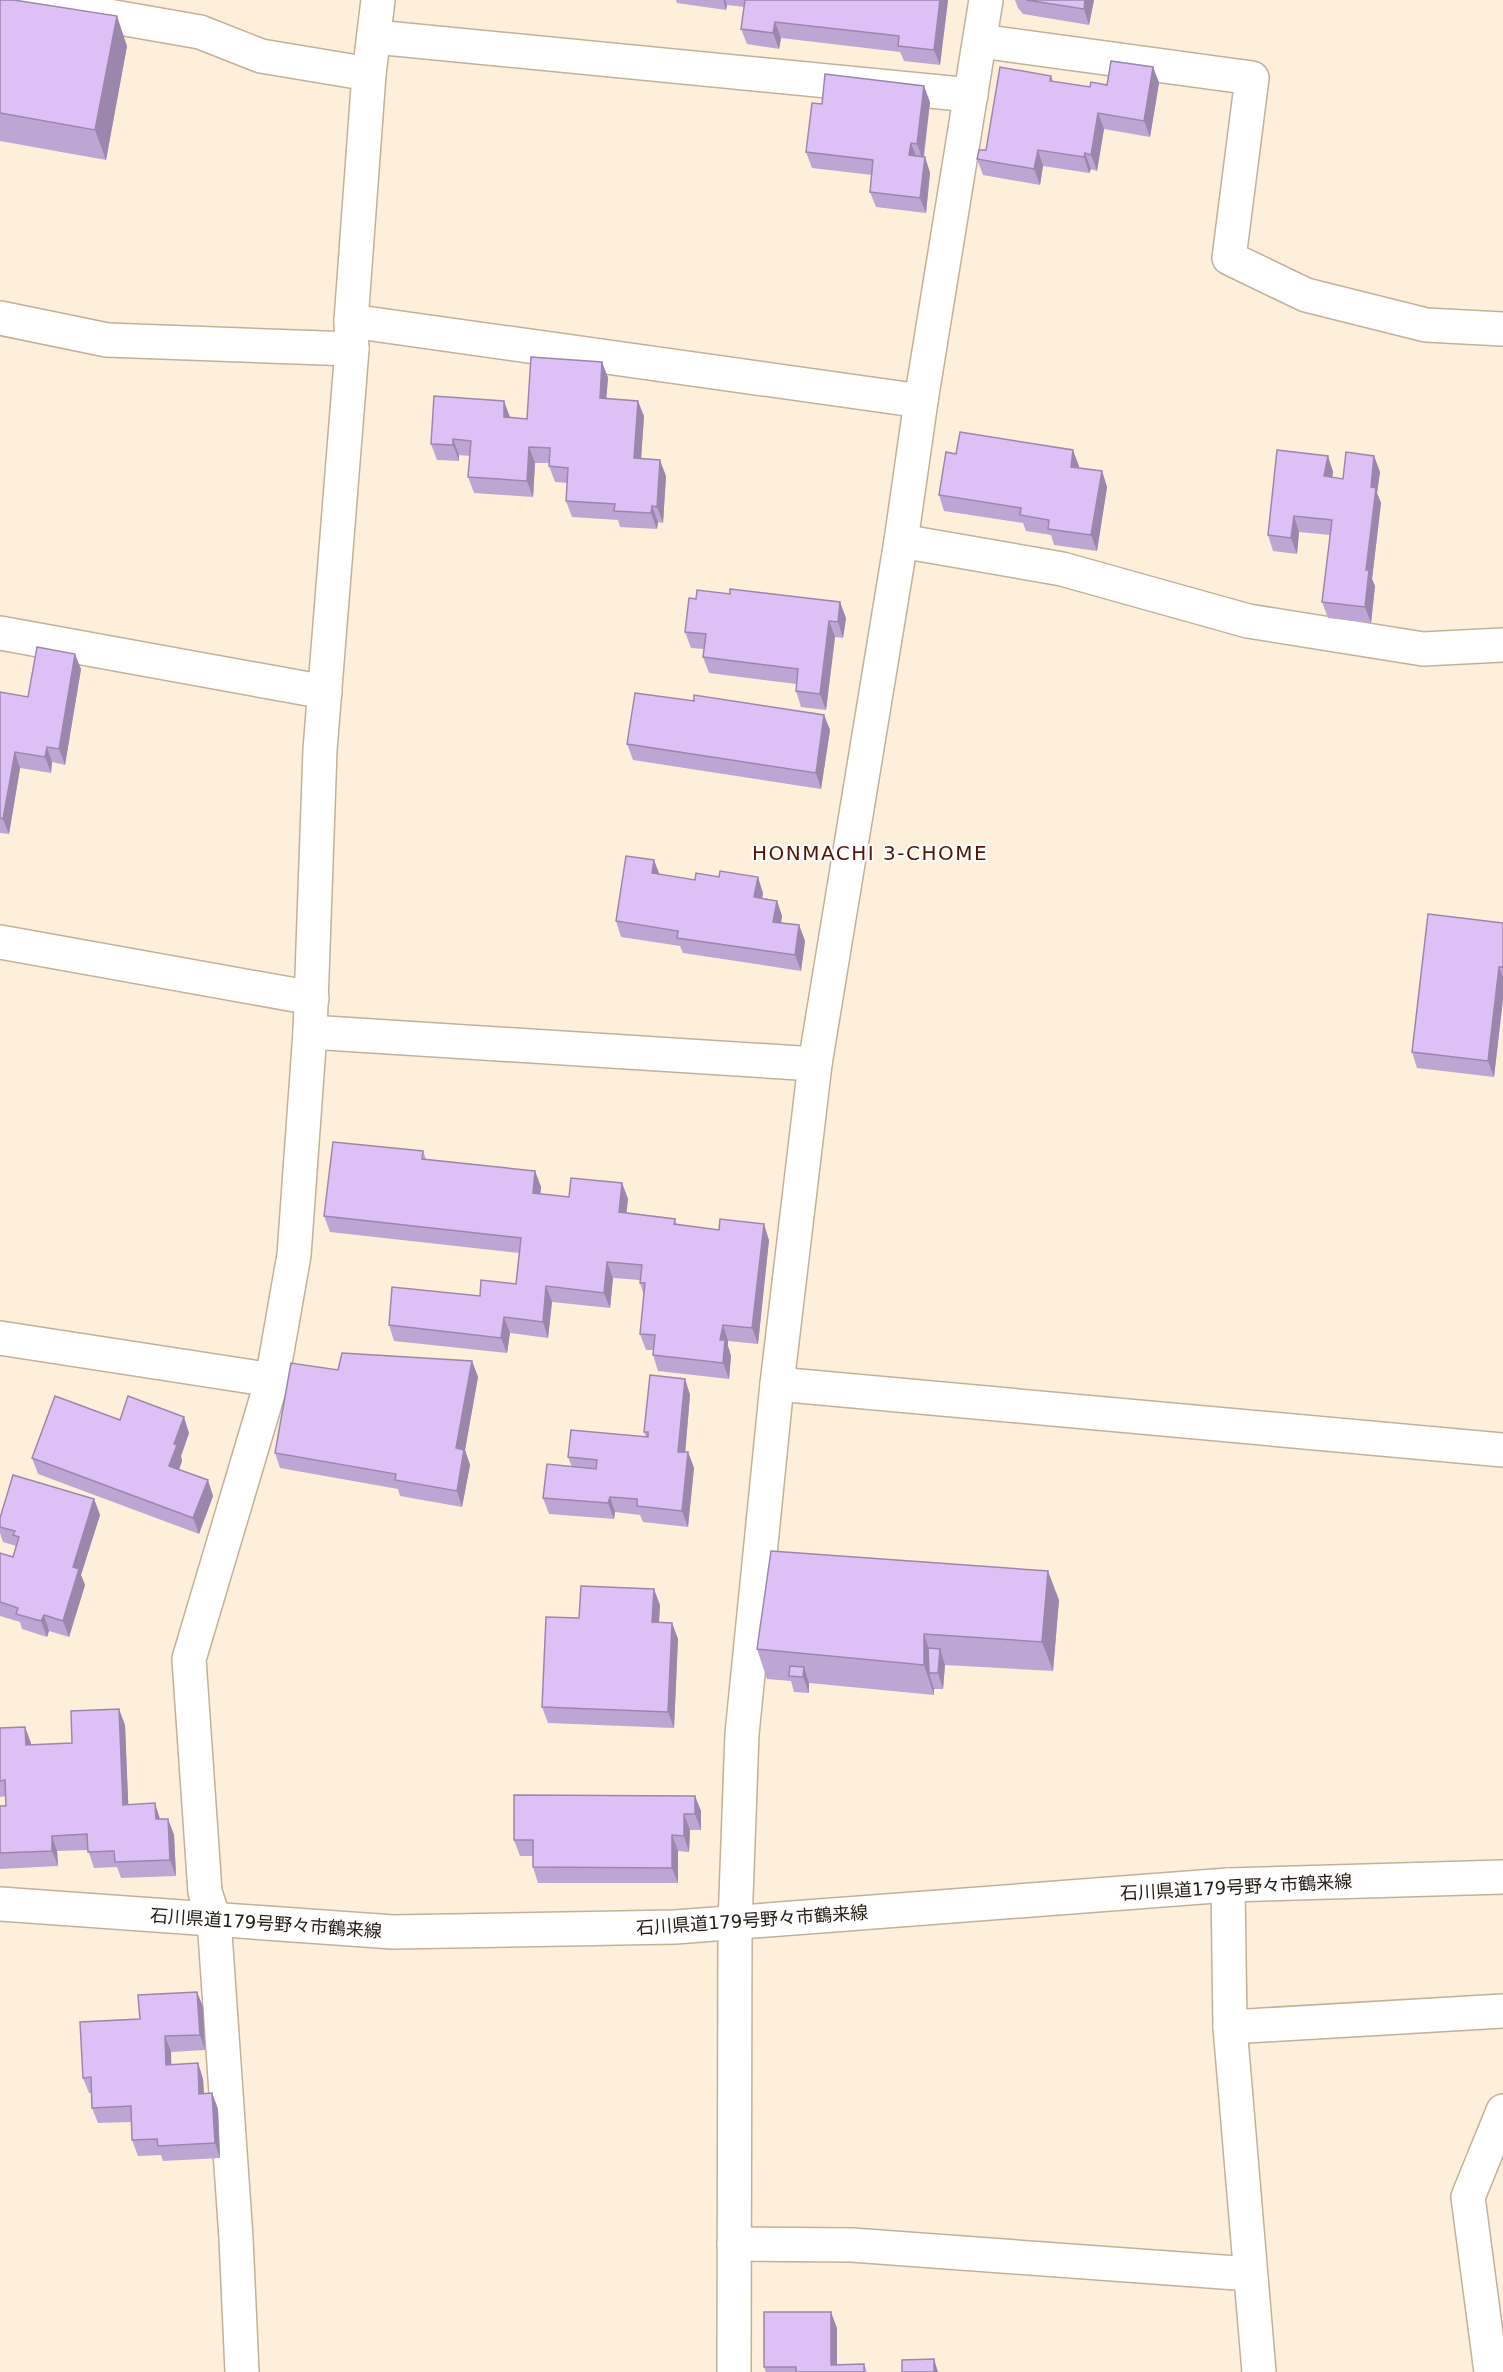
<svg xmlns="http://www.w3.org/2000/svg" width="1503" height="2372" viewBox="0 0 1503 2372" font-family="'DejaVu Sans','Noto Sans JP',sans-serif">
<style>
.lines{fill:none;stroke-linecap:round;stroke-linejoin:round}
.street-casing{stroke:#c2b197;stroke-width:36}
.secondary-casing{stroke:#c2b197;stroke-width:36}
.street{stroke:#fff;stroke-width:33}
.secondary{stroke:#fff;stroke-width:33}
.wall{fill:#bea6d4}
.shaded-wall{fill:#9b87ac}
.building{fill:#ddc1f6;stroke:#9b87ac;stroke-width:1.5}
.labels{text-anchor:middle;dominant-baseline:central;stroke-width:4.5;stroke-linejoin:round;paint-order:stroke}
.street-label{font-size:18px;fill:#211b11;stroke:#fff}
.neighbourhood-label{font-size:20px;letter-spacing:1.5px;fill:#551401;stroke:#fff}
</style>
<rect width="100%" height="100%" fill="#fdefd9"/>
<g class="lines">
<defs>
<g id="street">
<polyline points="17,0 200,32 261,56 369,74"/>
<polyline points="375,37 971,95"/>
<polyline points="980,41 1252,78 1229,258 1306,295 1426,325 1503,329"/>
<polyline points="0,318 107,340 352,349"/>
<polyline points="351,321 921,401"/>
<polyline points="901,541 1062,569 1248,621 1423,649 1503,645"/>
<polyline points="0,633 325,692"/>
<polyline points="0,942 312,998"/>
<polyline points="310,1032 320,750 352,349 351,321 369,74 378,0"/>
<polyline points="0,1338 272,1380"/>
<polyline points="777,1384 1503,1450"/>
<polyline points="1228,1885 1230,2027 1259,2372"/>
<polyline points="1230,2027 1503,2011"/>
<polyline points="734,2244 852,2245 1250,2274"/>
<polyline points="242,2372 236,2238 214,1919 205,1892 189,1659 272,1380 294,1255 310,1032 815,1064"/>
<polyline points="734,2372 735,1924 742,1734 777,1384 815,1064 901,541 921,401 986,0"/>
<polyline points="1491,2372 1468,2197 1503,2111"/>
</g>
<polyline id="secondary" points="0,1904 393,1932 675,1927 1228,1885 1503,1877"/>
</defs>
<!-- street casing -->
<use href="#street" class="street-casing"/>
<!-- secondary casing -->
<use href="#secondary" class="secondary-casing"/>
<!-- street -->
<use href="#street" class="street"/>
<!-- secondary -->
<use href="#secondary" class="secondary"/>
</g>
<!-- wall -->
<g class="wall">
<polygon points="0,0 127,46 106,160 0,141"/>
<polygon points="676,0 948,0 940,65 904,61 900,52 781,38 779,49 747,44 741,29 744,7 727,5 726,10 677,3"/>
<polygon points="1015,0 1094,0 1089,25 1023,14 1018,8"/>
<polygon points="1153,67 1159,83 1150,137 1104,129 1097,171 1091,169 1089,173 1043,166 1040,185 983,175 977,159 1051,76 1053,81 1090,87 1107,85"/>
<polygon points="930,102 924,157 925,157 930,173 926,213 876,207 870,192 872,175 812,168 806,152 822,104"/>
<polygon points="602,362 608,378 606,399 644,416 641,459 666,476 663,523 658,522 657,529 620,527 618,520 572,517 566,501 567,483 555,482 549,466 549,463 535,463 533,497 474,493 468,477 470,456 459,455 459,461 437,460 431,444 510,417 527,419"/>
<polygon points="956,454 1079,466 1079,468 1102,471 1107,487 1097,551 1054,545 1051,535 1026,531 1023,523 944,511 939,495"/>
<polygon points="1328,456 1333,472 1332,477 1343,479 1374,456 1380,472 1377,493 1381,503 1372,579 1375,586 1371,623 1328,618 1322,602 1330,535 1299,532 1297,554 1273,551 1268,535"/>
<polygon points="696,599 846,618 843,638 835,637 826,710 801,707 796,691 796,684 709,673 703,657 704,649 691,648 685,632"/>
<polygon points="81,669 65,765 52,762 51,773 20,768 9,834 0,833 0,692 28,697"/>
<polygon points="694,701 824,715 830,730 821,789 633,760 627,744"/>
<polygon points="654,860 659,874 763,893 762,898 777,901 782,916 781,923 799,925 805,941 801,971 683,953 680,946 621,937 616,921"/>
<polygon points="1503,923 1503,999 1494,1077 1417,1068 1412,1052"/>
<polygon points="423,1151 426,1159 535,1171 541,1187 540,1194 569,1197 622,1183 628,1199 626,1213 675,1219 677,1225 769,1240 758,1344 728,1341 728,1346 731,1356 729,1379 658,1371 653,1355 653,1350 646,1350 640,1334 644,1296 640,1283 640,1280 613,1278 610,1308 552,1302 548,1338 510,1333 507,1353 394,1341 389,1325 516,1284 519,1253 330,1232 324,1216"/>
<polygon points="472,1361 478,1377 465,1450 470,1465 462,1507 400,1496 398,1489 280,1468 275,1453 338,1370"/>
<polygon points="685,1379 690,1395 685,1452 688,1452 694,1468 688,1527 643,1522 640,1515 615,1512 614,1519 549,1514 543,1498 572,1467 568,1457 646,1437 644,1432"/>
<polygon points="120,1420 189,1433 181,1456 182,1461 179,1469 213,1496 199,1534 38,1474 32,1458"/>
<polygon points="94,1499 100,1515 81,1575 85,1585 69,1637 49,1631 47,1637 22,1629 20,1622 0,1616 0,1553 13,1557 16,1546 3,1542 0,1533 0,1518"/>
<polygon points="1059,1600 1053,1671 945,1665 943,1689 934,1689 934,1695 809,1683 809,1693 794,1692 791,1681 767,1679 757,1649"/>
<polygon points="660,1605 659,1622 672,1623 678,1639 674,1728 548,1723 542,1707 579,1618"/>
<polygon points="125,1725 128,1805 160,1819 168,1819 174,1835 176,1876 121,1878 117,1867 94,1868 88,1850 57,1851 58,1866 0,1869 0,1806 6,1806 6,1796 0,1797 0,1728 25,1727 31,1745 72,1743"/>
<polygon points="695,1796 701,1811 701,1830 690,1830 689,1852 678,1851 678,1883 538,1883 533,1867 533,1856 520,1856 514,1840"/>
<polygon points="197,1992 203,2007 205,2050 171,2052 171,2065 198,2063 203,2079 204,2094 212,2093 218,2109 220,2158 163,2161 161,2155 138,2156 132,2140 131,2122 98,2123 92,2108 91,2093 89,2093 83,2078 140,2019"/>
<polygon points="837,2328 837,2365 864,2364 867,2372 766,2372 764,2367"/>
</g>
<!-- shaded-wall -->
<g class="shaded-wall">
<polygon points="723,0 725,0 727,5 726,10"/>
<polygon points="940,0 948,0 940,65 934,50"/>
<polygon points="1085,0 1094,0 1089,25 1084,9"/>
<polygon points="117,16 127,46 106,160 95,130"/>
<polygon points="775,22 781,38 779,49 773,33"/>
<polygon points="1153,67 1159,83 1150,137 1144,121"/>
<polygon points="924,86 930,102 923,160 917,144"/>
<polygon points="1098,113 1104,129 1097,171 1091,155"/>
<polygon points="911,143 917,159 909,155"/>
<polygon points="1038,150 1043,166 1040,185 1034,169"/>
<polygon points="1085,153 1091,169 1089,173 1084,157"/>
<polygon points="925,157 930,173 926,213 920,198"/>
<polygon points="602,362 608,378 605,414 600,398"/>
<polygon points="504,401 510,417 509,433 504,417"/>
<polygon points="638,401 644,416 640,474 634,458"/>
<polygon points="453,439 459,455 459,461 453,445"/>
<polygon points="529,447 535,463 533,497 527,481"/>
<polygon points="1073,450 1079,466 1076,482 1071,467"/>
<polygon points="1328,456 1333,472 1330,492 1324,476"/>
<polygon points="1374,456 1380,472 1377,493 1381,503 1372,579 1375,586 1371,623 1365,607 1366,570 1371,487"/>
<polygon points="660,460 666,476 663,523 657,507"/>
<polygon points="1102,471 1107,487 1097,551 1091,535"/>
<polygon points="652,506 658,522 657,529 651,513"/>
<polygon points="1294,516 1299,532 1297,554 1291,538"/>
<polygon points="840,602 846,618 843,638 838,622"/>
<polygon points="829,621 835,637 826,710 820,694"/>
<polygon points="75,654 81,669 65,765 59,749"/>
<polygon points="824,715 830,730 821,789 816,773"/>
<polygon points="47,747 52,762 51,773 45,757"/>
<polygon points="15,752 20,768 9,834 3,819"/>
<polygon points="654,860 660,876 652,873"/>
<polygon points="758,877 763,893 760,913 754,897"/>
<polygon points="777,901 782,916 779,937 773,922"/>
<polygon points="799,925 805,941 801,971 795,955"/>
<polygon points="1499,967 1503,977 1503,999 1494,1077 1488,1061"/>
<polygon points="535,1171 541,1187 539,1209 533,1193"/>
<polygon points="622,1183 628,1199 625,1228 619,1212"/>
<polygon points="764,1224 769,1240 758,1344 752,1328"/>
<polygon points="607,1262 613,1278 610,1308 604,1293"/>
<polygon points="546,1286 552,1302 548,1338 543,1322"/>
<polygon points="504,1317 510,1333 507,1353 501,1338"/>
<polygon points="723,1325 728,1341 728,1346 731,1356 729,1379 723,1363 720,1340"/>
<polygon points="472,1361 478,1377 465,1450 470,1465 462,1507 457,1491 456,1448"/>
<polygon points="685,1379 690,1395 684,1467 678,1452"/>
<polygon points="184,1417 189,1433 181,1456 182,1461 175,1481 169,1466 174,1444"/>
<polygon points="688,1452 694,1468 688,1527 682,1511"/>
<polygon points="208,1480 213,1496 199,1534 193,1518"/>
<polygon points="610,1497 615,1512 614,1519 608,1503"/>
<polygon points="94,1499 100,1515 81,1575 85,1585 69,1637 63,1621 73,1567"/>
<polygon points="1048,1571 1059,1600 1053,1671 1042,1642"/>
<polygon points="654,1589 660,1605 658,1638 652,1622"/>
<polygon points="44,1615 49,1631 47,1637 41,1621"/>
<polygon points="672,1623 678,1639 674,1728 668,1712"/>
<polygon points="924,1634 934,1664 929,1673 934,1689 934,1695 924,1665"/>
<polygon points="940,1649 945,1665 943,1689 938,1673"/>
<polygon points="804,1667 809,1683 809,1693 803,1677"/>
<polygon points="119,1709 125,1725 129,1821 123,1805"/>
<polygon points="25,1727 31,1743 32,1761 26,1745"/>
<polygon points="695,1796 701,1811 701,1830 695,1814"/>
<polygon points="155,1803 160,1819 156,1819"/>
<polygon points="684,1814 690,1830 689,1852 684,1836"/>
<polygon points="168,1819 174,1835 176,1876 170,1860"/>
<polygon points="672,1835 678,1851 678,1883 672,1868"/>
<polygon points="52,1836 57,1851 58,1866 52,1851"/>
<polygon points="197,1992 203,2007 205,2050 200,2035"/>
<polygon points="165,2036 171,2052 172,2081 166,2065"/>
<polygon points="198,2063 203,2079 205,2110 199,2094"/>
<polygon points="212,2093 218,2109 220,2158 215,2143"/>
<polygon points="831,2312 837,2328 837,2372 831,2365"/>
<polygon points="934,2359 938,2372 934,2372"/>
</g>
<!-- building -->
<g class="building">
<polygon points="0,0 14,0 117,16 95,130 0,113"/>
<polygon points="745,0 940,0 934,50 898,46 899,36 775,22 773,33 741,29"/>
<polygon points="1026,0 1085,0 1084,9"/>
<polygon points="1111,61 1153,67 1144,121 1098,113 1091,155 1085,153 1084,157 1038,150 1034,169 977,159 979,150 986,150 1000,67 1051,76 1050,81 1090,87 1091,82 1107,85"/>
<polygon points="825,74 924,86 917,144 911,143 909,155 925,157 920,198 870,192 873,160 806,152 812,103 822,104"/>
<polygon points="531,357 602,362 600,398 638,401 634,458 660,460 657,507 652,506 651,513 614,511 615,504 566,501 568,468 549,466 550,448 529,447 527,481 468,477 471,441 453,439 453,445 431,444 434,396 504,401 504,417 527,419"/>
<polygon points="960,432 1073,450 1071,467 1102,471 1091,535 1048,529 1049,520 1020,515 1021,508 939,495 946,452 956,454"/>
<polygon points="1277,450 1328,456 1324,476 1343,479 1346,452 1374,456 1371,487 1376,488 1366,570 1369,570 1365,607 1322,602 1332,520 1294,516 1291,538 1268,535"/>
<polygon points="730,589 840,602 838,622 829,621 820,694 796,691 798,669 703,657 706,634 685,632 689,598 696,599 697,590 730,594"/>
<polygon points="37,647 75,654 59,749 47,747 45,757 15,752 3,819 0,818 0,692 28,697"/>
<polygon points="635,693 694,701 694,695 824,715 816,773 627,744"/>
<polygon points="626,856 654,860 652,873 695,880 696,873 719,877 720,871 758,877 754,897 777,901 773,922 799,925 795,955 677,938 678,931 616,921"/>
<polygon points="1428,914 1503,923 1503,967 1499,967 1488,1061 1412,1052"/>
<polygon points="333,1142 423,1151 422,1159 535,1171 533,1193 569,1197 571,1178 622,1183 619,1212 675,1219 674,1224 719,1230 720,1219 764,1224 752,1328 723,1325 720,1340 725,1340 723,1363 653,1355 655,1335 640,1334 645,1283 640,1283 642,1265 607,1262 604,1293 546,1286 543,1322 504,1317 501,1338 389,1325 392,1287 480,1296 481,1280 516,1284 521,1238 324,1216"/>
<polygon points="342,1353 472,1361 456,1448 464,1450 457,1491 395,1480 396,1474 275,1453 291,1363 338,1370"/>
<polygon points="650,1375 685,1379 678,1452 688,1452 682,1511 637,1506 637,1499 610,1497 608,1503 543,1498 547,1464 596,1469 597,1460 568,1457 571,1430 648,1437 648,1432 644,1432"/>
<polygon points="55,1396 120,1420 128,1396 184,1417 174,1444 177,1445 169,1466 208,1480 193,1518 32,1458"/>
<polygon points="13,1475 94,1499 73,1567 79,1569 63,1621 44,1615 41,1621 16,1614 18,1608 0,1602 0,1553 13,1557 19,1537 13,1535 15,1531 0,1527 0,1518"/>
<polygon points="771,1551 1048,1571 1042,1642 924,1634 924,1665 757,1649"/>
<polygon points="581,1586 654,1589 652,1622 672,1623 668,1712 542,1707 546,1617 579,1618"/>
<polygon points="928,1648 940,1649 938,1673 929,1673"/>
<polygon points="790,1666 804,1667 803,1677 789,1676"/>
<polygon points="119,1709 123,1805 155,1803 156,1819 168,1819 170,1860 115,1862 114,1851 88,1852 87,1834 52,1836 52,1851 0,1853 0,1806 6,1806 5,1780 0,1781 0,1728 25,1727 26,1745 72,1743 71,1711"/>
<polygon points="514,1795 695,1796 695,1814 684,1814 684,1836 672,1835 672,1868 533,1867 533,1840 514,1840"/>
<polygon points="197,1992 200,2035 165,2036 166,2065 198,2063 199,2094 212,2093 215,2143 158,2146 157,2139 132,2140 131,2106 92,2108 91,2077 83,2078 80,2022 140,2019 138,1995"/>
<polygon points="764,2312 831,2312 831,2365 864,2364 864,2372 796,2372 796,2367 764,2367"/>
<polygon points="934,2359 934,2372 902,2372 902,2360"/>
</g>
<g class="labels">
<!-- street labels -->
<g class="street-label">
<text transform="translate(1236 1887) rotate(-3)">石川県道179号野々市鶴来線</text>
<text transform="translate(752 1920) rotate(-4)">石川県道179号野々市鶴来線</text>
<text transform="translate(266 1923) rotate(4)">石川県道179号野々市鶴来線</text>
</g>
<!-- neighbourhood labels -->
<g class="neighbourhood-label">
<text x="870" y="853">HONMACHI 3-CHOME</text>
</g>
</g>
</svg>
